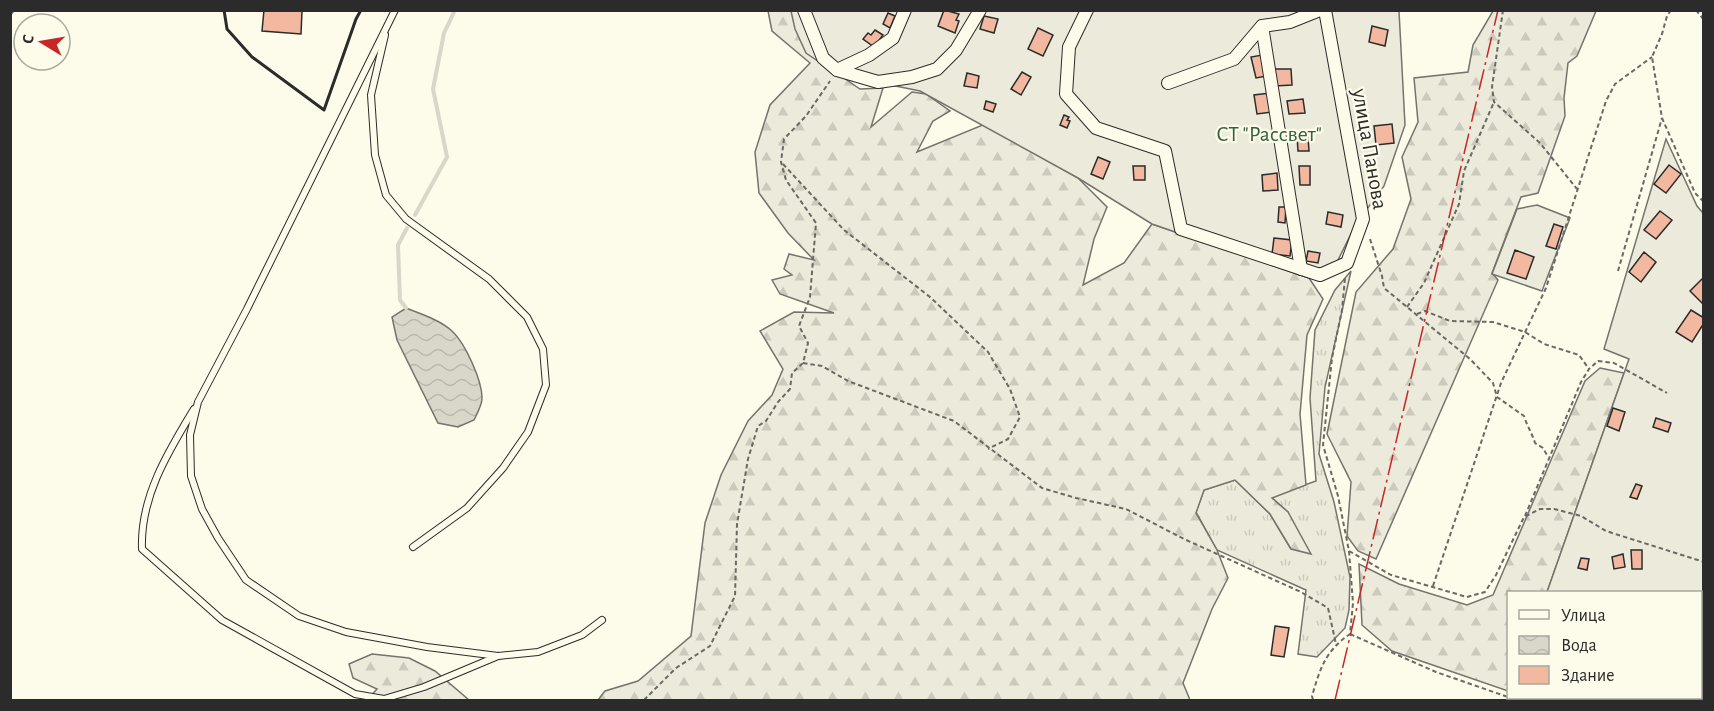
<svg xmlns="http://www.w3.org/2000/svg" width="1714" height="711" viewBox="0 0 1714 711" font-family="'Alegreya Sans',sans-serif">
<style>
.grass{fill:url(#grass-tufts);stroke:#74746e;stroke-width:1.5}
.forest{fill:url(#forest-firs);stroke:#74746e;stroke-width:1.5}
.garden{fill:#ecebdb;stroke:#74746e;stroke-width:1.5}
.water{fill:url(#water-waves);stroke:#74746e;stroke-width:1.5}
.lines{fill:none;stroke-linecap:round;stroke-linejoin:round}
.stream{stroke:#d8d7c9;stroke-width:4}
.building{fill:#f2b8a0;stroke:#2b2b2b;stroke-width:1.5}
.lane-casing{stroke:#2b2b2b;stroke-width:8}
.street-casing{stroke:#2b2b2b;stroke-width:14}
.path{stroke:#6a6964;stroke-width:2;stroke-dasharray:4.5 3;stroke-linecap:butt}
.lane{stroke:#fdfbea;stroke-width:6}
.street{stroke:#fdfbea;stroke-width:12}
.wall{stroke:#2b2b2b;stroke-width:3}
.power{stroke:#c62828;stroke-width:1.5;stroke-dasharray:21 4.5 3 4.5;stroke-linecap:butt}
.labels{text-anchor:middle;dominant-baseline:central;stroke-width:4.5;stroke-linejoin:round;paint-order:stroke}
.park-label{font-size:22px;fill:#34623c;stroke:#fdfbea}
.street-label{font-size:22px;fill:#2b2b2b;stroke:#fdfbea}
</style>
<defs>
<pattern id="grass-tufts" width="24" height="20" patternUnits="userSpaceOnUse" patternTransform="scale(1.5)"><rect width="24" height="20" fill="#ecebdb"/><path d="M3 7l-1-3M5 7V3M7 7l1-3M15 17l-1-3M17 17v-4M19 17l1-3" fill="none" stroke="#cbcabc"/></pattern>
<pattern id="forest-firs" width="22" height="20" patternUnits="userSpaceOnUse" patternTransform="scale(1.5)"><rect width="22" height="20" fill="#ecebdb"/><path d="M5 1l3.5 6h-7zM16 11l3.5 6h-7z" fill="#cbcabc"/></pattern>
<pattern id="water-waves" width="16" height="10" patternUnits="userSpaceOnUse" patternTransform="scale(1.5)"><rect width="16" height="10" fill="#d8d7c9"/><path d="M0 5q4-4 8 0t8 0" fill="none" stroke="#bab9ad"/></pattern>
</defs>
<rect width="100%" height="100%" fill="#fdfbea"/>
<!-- grass -->
<polygon class="grass" points="1351,271 1325,387 1319,454 1334,502 1350,577 1349,610 1345,628 1317,657 1298,654 1306,590 1217,550 1196,512 1204,490 1235,480 1270,514 1291,549 1288,512 1271,497 1316,481 1310,398 1315,330 1335,290"/>
<!-- forest -->
<g class="forest">
<polygon points="768,11 802,11 822,63 860,89 883,88 871,127 912,92 926,94 950,111 933,121 917,152 985,124 1078,178 1107,207 1094,239 1083,285 1124,263 1152,224 1309,278 1323,299 1307,335 1300,414 1306,485 1272,498 1288,512 1311,554 1291,549 1270,514 1235,480 1204,490 1196,513 1217,550 1228,578 1212,609 1183,683 1190,700 598,700 605,691 638,681 691,636 705,523 721,475 748,421 772,395 783,369 760,331 794,312 834,313 780,294 772,280 792,275 784,269 789,254 814,260 788,233 759,193 755,152 770,105 810,63 772,31"/>
<polygon points="1493,11 1596,11 1577,56 1568,63 1564,98 1565,116 1538,193 1521,197 1492,273 1498,280 1376,559 1358,551 1347,536 1351,482 1327,434 1356,292 1393,249 1411,199 1402,157 1418,122 1414,78 1468,72 1473,45"/>
<polygon points="1600,368 1624,373 1547,592 1508,592 1508,691 1392,651 1362,625 1359,564 1399,584 1467,605 1493,595 1585,381"/>
<polygon points="372,654 409,658 435,671 469,700 367,700 377,689 353,678 349,664"/>
<polygon points="1524,698 1688,698 1689,700 1529,700"/>
</g>
<!-- garden -->
<g class="garden">
<polygon points="791,11 1399,11 1405,125 1384,186 1356,224 1335,266 1309,278 1152,224 1078,178 920,91 837,74 806,53 795,29"/>
<polygon points="1666,139 1697,206 1703,213 1703,700 1689,700 1688,698 1700,698 1700,592 1547,592 1629,359 1604,349"/>
<polygon points="1537,205 1570,218 1542,291 1492,274 1517,209"/>
</g>
<!-- water -->
<path class="water" d="M406,308C421,314 440,320 452,331C465,343 482,380 482,398C482,405 477,414 474,420L458,427L438,423L397,340L392,317Z"/>
<g class="lines">
<!-- stream -->
<g class="stream">
<polyline points="415,215 447,157 433,89 444,33 455,10"/>
<polyline points="406,308 400,300 398,245 407,228"/>
</g>
</g>
<!-- building -->
<g class="building">
<polygon points="264,10 302,11 301,34 262,31"/>
<polygon points="944,10 959,14 956,20 959,21 955,33 938,26"/>
<polygon points="888,13 895,16 890,28 883,24"/>
<polygon points="984,16 998,19 994,33 980,29"/>
<polygon points="1372,26 1388,30 1385,46 1369,42"/>
<polygon points="1038,28 1053,35 1043,56 1028,49"/>
<polygon points="875,30 883,35 874,47 863,39 868,33 871,35"/>
<polygon points="1262,55 1267,76 1256,78 1251,57"/>
<polygon points="1274,69 1291,69 1292,85 1275,86"/>
<polygon points="1022,72 1031,77 1021,95 1011,89"/>
<polygon points="967,73 979,76 977,88 964,86"/>
<polygon points="1270,93 1272,112 1257,114 1254,95"/>
<polygon points="1303,99 1305,113 1289,114 1287,101"/>
<polygon points="986,101 996,104 993,112 984,109"/>
<polygon points="1064,115 1069,117 1067,120 1070,121 1067,128 1060,125"/>
<polygon points="1392,124 1394,143 1376,145 1374,126"/>
<polygon points="1297,137 1308,137 1309,151 1298,151"/>
<polygon points="1098,157 1110,162 1103,179 1091,174"/>
<polygon points="1669,165 1681,174 1666,193 1654,184"/>
<polygon points="1133,166 1145,166 1145,180 1134,180"/>
<polygon points="1299,166 1310,166 1310,185 1300,185"/>
<polygon points="1277,173 1278,190 1263,191 1262,175"/>
<polygon points="1279,207 1286,207 1285,223 1278,222"/>
<polygon points="1660,211 1672,220 1656,239 1644,230"/>
<polygon points="1328,212 1343,215 1341,227 1326,224"/>
<polygon points="1554,224 1563,227 1556,249 1546,246"/>
<polygon points="1274,238 1292,240 1290,256 1272,254"/>
<polygon points="1515,250 1534,257 1526,279 1507,273"/>
<polygon points="1308,251 1320,253 1318,263 1306,261"/>
<polygon points="1644,252 1656,262 1641,282 1629,272"/>
<polygon points="1704,277 1704,301 1702,303 1690,291"/>
<polygon points="1691,310 1704,318 1704,323 1692,342 1676,332"/>
<polygon points="1613,408 1625,412 1619,431 1607,426"/>
<polygon points="1656,418 1671,423 1668,432 1653,427"/>
<polygon points="1636,484 1642,486 1637,499 1630,497"/>
<polygon points="1631,550 1642,550 1642,569 1632,569"/>
<polygon points="1623,554 1625,567 1614,569 1612,557"/>
<polygon points="1581,558 1589,559 1587,570 1578,568"/>
<polygon points="1275,626 1289,628 1284,657 1271,655"/>
</g>
<g class="lines">
<defs>
<g id="lane">
<polyline points="395,10 247,309 198,402 190,435 191,476 202,509 218,538 246,580 299,616 346,632 427,647 498,656 538,652 582,635 602,620"/>
<polyline points="385,35 371,95 375,155 386,195 406,219 489,279 527,317 543,349 546,385 528,432 503,468 467,508 413,547"/>
<path d="M194,409C168,452 140,497 142,549L222,620L355,694L384,699L424,687L498,656"/>
</g>
<g id="street">
<polyline points="804,10 823,58 837,70 869,55 893,38 905,10"/>
<polyline points="1087,10 1069,47 1066,94 1096,128 1165,151 1181,229 1320,275 1347,263 1363,219 1325,10"/>
<polyline points="837,70 878,82 912,77 937,69 956,50 980,10"/>
<polyline points="1168,83 1234,59 1262,26"/>
<polyline points="1301,269 1262,26 1290,22 1320,10"/>
</g>
</defs>
<!-- lane casing -->
<use href="#lane" class="lane-casing"/>
<!-- street casing -->
<use href="#street" class="street-casing"/>
<!-- path -->
<g class="path">
<polyline points="1503,10 1492,87 1494,102 1540,143 1577,189"/>
<polyline points="1671,10 1667,16 1662,34 1652,57 1662,118 1695,193 1704,202"/>
<polyline points="1696,10 1704,20"/>
<polyline points="10,15 15,10"/>
<polyline points="783,164 844,230 930,297 988,352 1010,389 1020,417 1008,439 988,449"/>
<path d="M1370,239L1382,276L1384,288L1470,359L1493,383L1497,397L1524,416C1527,426 1532,433 1535,443L1543,448L1548,457"/>
<polyline points="1618,271 1662,118"/>
<polyline points="1407,307 1424,283 1459,204 1464,171 1494,102"/>
<polyline points="1417,314 1425,311 1450,321 1493,322 1525,332 1544,344 1579,355 1589,369"/>
<polyline points="803,363 822,366 848,381 954,421 1042,488 1076,498 1126,509 1184,539 1301,592 1328,608 1336,644"/>
<polyline points="1525,516 1581,382 1589,369 1598,361 1614,363 1667,393"/>
<polyline points="1349,551 1391,575 1467,597 1485,592 1496,575 1524,517 1540,509 1554,509 1581,516 1606,531 1704,562"/>
<polyline points="1433,586 1501,383 1546,288 1606,101 1615,84 1652,57"/>
<polyline points="1350,634 1436,672 1508,697"/>
<polyline points="1511,698 1520,700"/>
<polyline points="644,700 676,668 710,646 735,596 737,524 748,459 758,426 766,421 778,402 790,389 792,373 803,363 808,343 799,326 810,297 816,223 786,180 781,162 784,139 806,116 830,81"/>
<path d="M1313,700L1312,696C1320,669 1325,651 1350,634L1353,603L1349,551L1338,496L1323,445L1332,358L1342,310L1345,278"/>
</g>
<!-- lane -->
<use href="#lane" class="lane"/>
<!-- street -->
<use href="#street" class="street"/>
<!-- wall -->
<polyline class="wall" points="224,10 227,29 252,57 324,110 356,19 361,10"/>
<!-- power -->
<polyline class="power" points="1335,700 1498,10"/>
</g>
<g class="labels">
<!-- park labels -->
<g class="park-label">
<text x="1269" y="134">СТ "Рассвет"</text>
</g>
<!-- street labels -->
<g class="street-label">
<text transform="translate(1370 149) rotate(80)">улица Панова</text>
</g>
</g>
<!-- border -->
<rect width="1714" height="711" fill="none" stroke="#2b2b2b" stroke-width="24"/>
<!-- legend -->
<rect x="1507" y="591" width="195" height="108" fill="#fdfbea" stroke="#a9a89e" stroke-width="1.5"/>
<rect x="1519" y="610" width="30" height="9" fill="#fdfbea" stroke="#a9a89e" stroke-width="1.5"/>
<text x="1561" y="621" font-size="18" fill="#2b2b2b">Улица</text>
<rect x="1519" y="636" width="30" height="18" fill="url(#water-waves)" stroke="#a9a89e" stroke-width="1.5"/>
<text x="1561" y="651" font-size="18" fill="#2b2b2b">Вода</text>
<rect x="1519" y="666" width="30" height="18" fill="#f2b8a0" stroke="#a9a89e" stroke-width="1.5"/>
<text x="1561" y="681" font-size="18" fill="#2b2b2b">Здание</text>
<!-- north arrow -->
<g transform="translate(42 42) rotate(281)"><circle r="28" fill="#fdfbea" stroke="#a9a89e" stroke-width="1.5"/>
<path d="M0-4.5L10 22L0 15L-10 22Z" fill="#c62828"/>
<text y="-9" font-size="16" font-weight="bold" text-anchor="middle" fill="#2b2b2b">С</text>
</g>
</svg>
